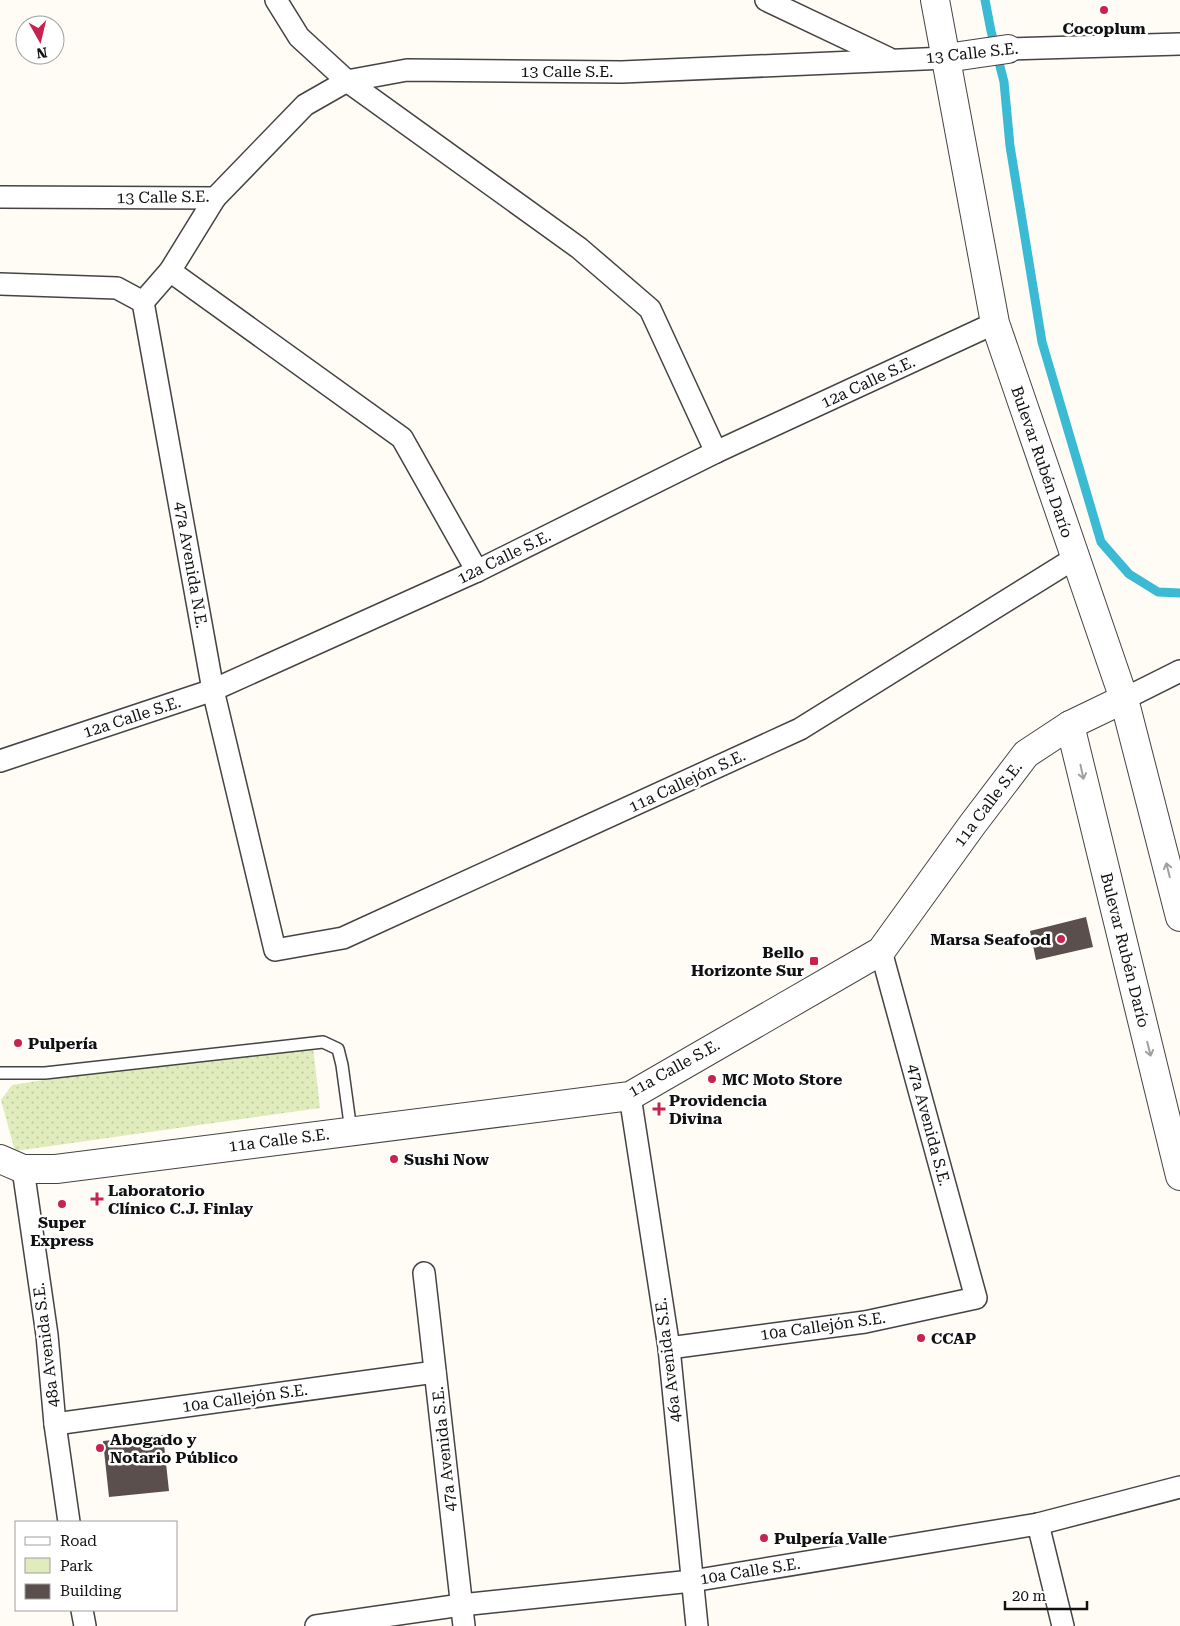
<svg xmlns="http://www.w3.org/2000/svg" width="1180" height="1626" viewBox="0 0 1180 1626" font-family="'Roboto Serif',serif">
<style>
.green{fill:url(#green-dots)}
.lines{fill:none;stroke-linecap:round;stroke-linejoin:round}
.stream{stroke:#3bbad3;stroke-width:9}
.building{fill:#5a4f4d}
.service-casing{stroke:#444;stroke-width:14}
.minor-casing{stroke:#444;stroke-width:24}
.tertiary-casing{stroke:#444;stroke-width:30}
.service{stroke:#fff;stroke-width:11}
.minor{stroke:#fff;stroke-width:21}
.tertiary{stroke:#fff;stroke-width:28}
.oneway{stroke:#a0a0a0}
.poi-dot{fill:#c82251;stroke:#fff;stroke-width:2}
.labels{text-anchor:middle;dominant-baseline:central;stroke-width:5;stroke-linejoin:round;paint-order:stroke}
.poi-label{font-size:16px;font-weight:bold;fill:#111;stroke:#fff;text-anchor:start}
.street-label{font-size:16px;fill:#111;stroke:#fff}
</style>
<defs>
<pattern id="green-dots" width="8" height="8" patternUnits="userSpaceOnUse" patternTransform="scale(1.25)"><rect width="8" height="8" fill="#e0ecbc"/><path d="M2 2h.1M6 6h.1" fill="none" stroke="#bfc9a1" stroke-width="1.8" stroke-linecap="round"/></pattern>
</defs>
<rect width="100%" height="100%" fill="#fffbf5"/>
<!-- green -->
<polygon class="green" points="290,1041 313,1047 320,1108 15,1151 1,1100 12,1085"/>
<g class="lines">
<!-- stream -->
<polyline class="stream" points="985,0 991,31 1004,82 1010,146 1042,342 1101,542 1129,574 1158,592 1180,593"/>
</g>
<!-- building -->
<g class="building">
<polygon points="1086,917 1093,947 1036,960 1030,931"/>
<polygon points="163,1435 169,1491 109,1497 103,1441"/>
</g>
<g class="lines">
<defs>
<polyline id="service" points="0,1073 45,1073 323,1042 338,1049 342,1065 351,1131"/>
<g id="minor">
<polyline points="276,0 299,37 347,81 579,248 650,309 716,452"/>
<polyline points="766,0 888,58"/>
<polyline points="1008,49 1180,44"/>
<polyline points="0,197 215,198 305,105 347,81 407,70 622,72 946,58"/>
<polyline points="215,198 170,271 143,302 213,690 275,950 343,938 800,729 1075,558"/>
<polyline points="170,271 402,438 477,571"/>
<polyline points="0,284 117,288 143,302"/>
<polyline points="1124,699 1180,671"/>
<polyline points="0,761 213,690 477,571 716,452 995,323"/>
<polyline points="630,1096 669,1348 697,1626"/>
<polyline points="23,1169 47,1335 55,1424 69,1522"/>
<polyline points="424,1273 464,1626"/>
<polyline points="669,1348 865,1322 976,1298 881,951"/>
<polyline points="55,1424 435,1372"/>
<polyline points="1038,1524 1063,1626"/>
<polyline points="82,1610 85,1626"/>
<polyline points="316,1626 461,1605 692,1581 1038,1524 1180,1487"/>
</g>
<g id="tertiary">
<polyline points="935,0 995,323 1124,699 1180,917"/>
<polyline points="946,58 1008,49"/>
<polyline points="1070,725 1180,1176"/>
<polyline points="0,1159 23,1169 56,1169 630,1096 881,951 972,825 1026,754 1070,725 1124,699"/>
</g>
</defs>
<!-- service casing -->
<use href="#service" class="service-casing"/>
<!-- minor casing -->
<use href="#minor" class="minor-casing"/>
<!-- tertiary casing -->
<use href="#tertiary" class="tertiary-casing"/>
<!-- service -->
<use href="#service" class="service"/>
<!-- minor -->
<use href="#minor" class="minor"/>
<!-- tertiary -->
<use href="#tertiary" class="tertiary"/>
</g>
<!-- one-way arrows -->
<defs><path id="oneway-shaft" d="M-6 0H5M1.5-3L5.5 0L1.5 3" fill="none" stroke-width="1.6" stroke-linecap="round" stroke-linejoin="round" transform="scale(1.25)"/></defs>
<g class="oneway">
<use href="#oneway-shaft" transform="translate(1082 772) rotate(78)"/>
<use href="#oneway-shaft" transform="translate(1168 870) rotate(-104)"/>
<use href="#oneway-shaft" transform="translate(1149 1049) rotate(76)"/>
</g>
<!-- markers -->
<g class="poi-dot">
<circle cx="1104" cy="10" r="5"/>
<circle cx="1061" cy="939" r="5"/>
<rect x="809" y="956" width="10" height="10" rx="2.5"/>
<circle cx="18" cy="1043" r="5"/>
<circle cx="712" cy="1079" r="5"/>
<path d="M656.5 1101.5h5v5h5v5h-5v5h-5v-5h-5v-5h5z"/>
<circle cx="394" cy="1159" r="5"/>
<path d="M94.5 1191.5h5v5h5v5h-5v5h-5v-5h-5v-5h5z"/>
<circle cx="62" cy="1204" r="5"/>
<circle cx="921" cy="1338" r="5"/>
<circle cx="100" cy="1448" r="5"/>
<circle cx="764" cy="1538" r="5"/>
</g>
<g class="labels">
<!-- poi labels -->
<g class="poi-label">
<text x="1104" y="28" text-anchor="middle">Cocoplum</text>
<text x="1051" y="939" text-anchor="end">Marsa Seafood</text>
<text x="804" y="952" text-anchor="end">Bello<tspan x="804" dy="18">Horizonte Sur</tspan></text>
<text x="28" y="1043">Pulpería</text>
<text x="722" y="1079">MC Moto Store</text>
<text x="669" y="1100">Providencia<tspan x="669" dy="18">Divina</tspan></text>
<text x="404" y="1159">Sushi Now</text>
<text x="108" y="1190">Laboratorio<tspan x="108" dy="18">Clínico C.J. Finlay</tspan></text>
<text x="62" y="1222" text-anchor="middle">Super<tspan x="62" dy="18">Express</tspan></text>
<text x="931" y="1338">CCAP</text>
<text x="110" y="1439">Abogado y<tspan x="110" dy="18">Notario Público</tspan></text>
<text x="774" y="1538">Pulpería Valle</text>
</g>
<!-- street labels -->
<g class="street-label">
<text transform="translate(972 53) rotate(-6)">13 Calle S.E.</text>
<text x="567" y="71">13 Calle S.E.</text>
<text transform="translate(163 197) rotate(-1)">13 Calle S.E.</text>
<text transform="translate(868 382) rotate(-25)">12a Calle S.E.</text>
<text transform="translate(1042 462) rotate(71)">Bulevar Rubén Darío</text>
<text transform="translate(504 557) rotate(-26)">12a Calle S.E.</text>
<text transform="translate(191 565) rotate(80)">47a Avenida N.E.</text>
<text transform="translate(132 717) rotate(-18)">12a Calle S.E.</text>
<text transform="translate(687 781) rotate(-25)">11a Callejón S.E.</text>
<text transform="translate(988 804) rotate(-53)">11a Calle S.E.</text>
<text transform="translate(1125 950) rotate(76)">Bulevar Rubén Darío</text>
<text transform="translate(674 1068) rotate(-29)">11a Calle S.E.</text>
<text transform="translate(929 1125) rotate(75)">47a Avenida S.E.</text>
<text transform="translate(279 1140) rotate(-7)">11a Calle S.E.</text>
<text transform="translate(823 1326) rotate(-8)">10a Callejón S.E.</text>
<text transform="translate(46 1345) rotate(-97)">48a Avenida S.E.</text>
<text transform="translate(668 1360) rotate(-97)">46a Avenida S.E.</text>
<text transform="translate(245 1398) rotate(-8)">10a Callejón S.E.</text>
<text transform="translate(444 1449) rotate(-96)">47a Avenida S.E.</text>
<text transform="translate(750 1571) rotate(-9)">10a Calle S.E.</text>
</g>
</g>
<!-- legend -->
<rect x="15" y="1521" width="162" height="90" fill="#ffffff" stroke="#a0a0a0"/>
<rect x="25" y="1537" width="25" height="8" fill="#ffffff" stroke="#a0a0a0"/>
<text x="60" y="1546" font-size="15" fill="#111111">Road</text>
<rect x="25" y="1558" width="25" height="15" fill="#e0ecbc" stroke="#a0a0a0"/>
<text x="60" y="1571" font-size="15" fill="#111111">Park</text>
<rect x="25" y="1584" width="25" height="15" fill="#5a4f4d" stroke="#a0a0a0"/>
<text x="60" y="1596" font-size="15" fill="#111111">Building</text>
<!-- north arrow -->
<g transform="translate(40 40) rotate(172)"><circle r="24" fill="#ffffff" stroke="#a0a0a0"/>
<path d="M0-4L9 19L0 12L-9 19Z" fill="#c82251"/>
<text y="-8" font-size="14" font-weight="bold" text-anchor="middle" fill="#111111">N</text>
</g>
<!-- scale -->
<path d="M1005 1601v8h82v-8" fill="none" stroke="#111111" stroke-width="2.5"/>
<text x="1012" y="1601" font-size="15" fill="#111111" stroke="#ffffff" stroke-width="4" paint-order="stroke">20 m</text>
</svg>
